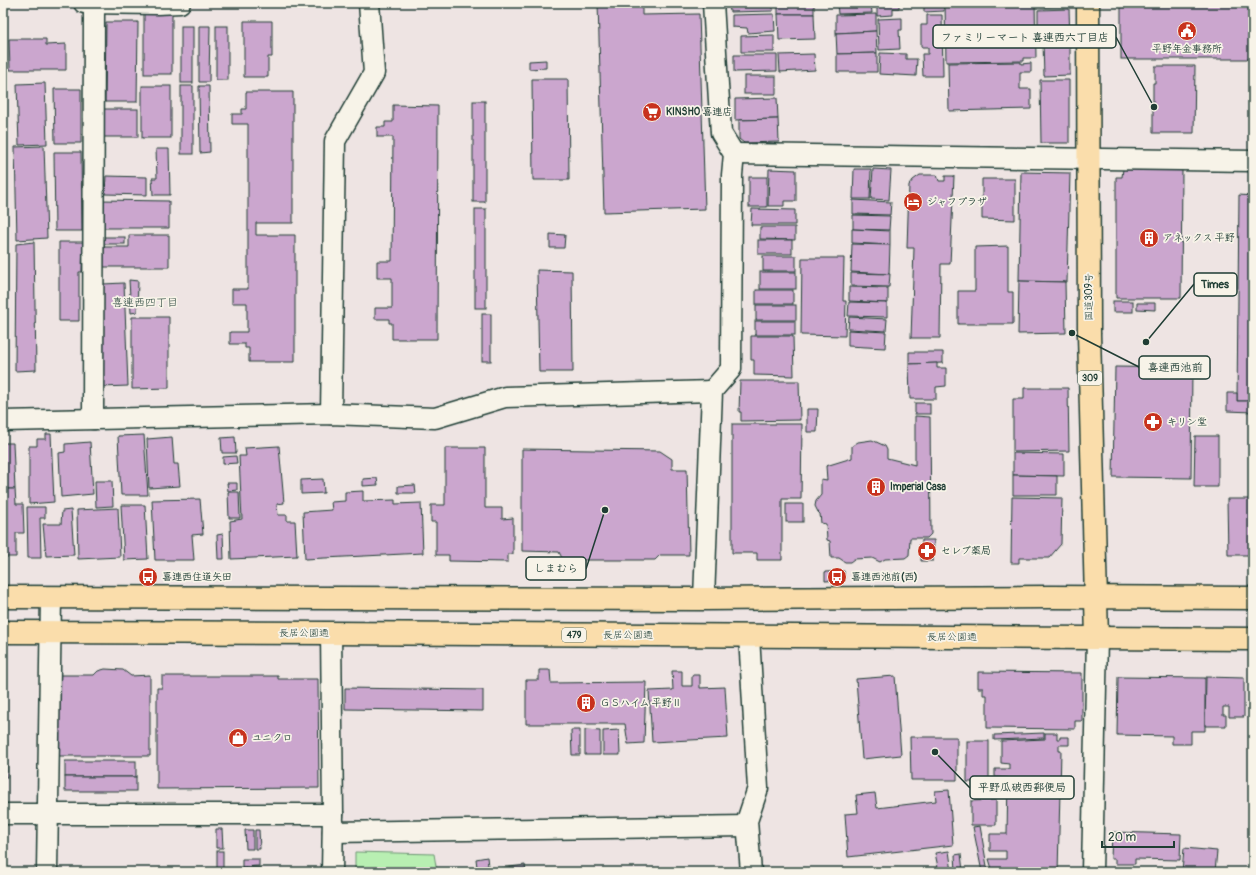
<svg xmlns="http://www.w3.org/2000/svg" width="1256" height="875" viewBox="0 0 1256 875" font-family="Pangolin,'Klee One',sans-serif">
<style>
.green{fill:#b8efb2;stroke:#6c9673}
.building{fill:#cba6ce;stroke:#1f3d34}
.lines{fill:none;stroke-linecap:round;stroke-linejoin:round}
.street-casing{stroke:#1f3d34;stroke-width:23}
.highway-casing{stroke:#1f3d34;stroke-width:25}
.street{stroke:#f7f3e8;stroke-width:20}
.highway{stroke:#faddab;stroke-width:22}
.labels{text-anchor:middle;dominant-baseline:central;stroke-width:3.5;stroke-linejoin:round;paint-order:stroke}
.shield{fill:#f7f3e8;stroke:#60746a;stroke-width:1}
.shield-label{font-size:9px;font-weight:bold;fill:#1f3d34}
.poi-label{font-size:10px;font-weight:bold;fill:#1f3d34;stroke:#f7f3e8;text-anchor:start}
.street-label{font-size:10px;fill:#1f3d34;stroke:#f7f3e8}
.neighbourhood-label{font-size:11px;fill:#1f3d34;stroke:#f7f3e8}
.leader{fill:none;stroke:#1f3d34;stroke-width:1.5}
.callout-dot{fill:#1f3d34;stroke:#f7f3e8;stroke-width:1.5}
.callout{fill:#f7f3e8;stroke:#1f3d34;stroke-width:1.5}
.callout-label{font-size:11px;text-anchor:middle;font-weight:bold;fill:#1f3d34}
</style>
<rect width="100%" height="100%" fill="#eee4e3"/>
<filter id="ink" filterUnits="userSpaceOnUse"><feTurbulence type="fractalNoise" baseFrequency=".025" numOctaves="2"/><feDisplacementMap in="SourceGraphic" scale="8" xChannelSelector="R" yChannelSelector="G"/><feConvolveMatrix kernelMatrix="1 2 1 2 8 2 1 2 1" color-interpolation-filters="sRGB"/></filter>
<g filter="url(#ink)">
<!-- green -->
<polygon class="green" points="355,852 434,854 437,872 355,872"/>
<!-- building -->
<g class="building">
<polygon points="598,3 642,3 642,15 699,14 705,209 604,212"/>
<polygon points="729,3 773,3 773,11 730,12"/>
<rect x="778" y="3" width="36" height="11"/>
<polygon points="837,3 871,3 872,13 838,14"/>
<polygon points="877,3 899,3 899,8 893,8 893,15 877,16"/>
<polygon points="924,3 943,3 944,11 924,12"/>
<polygon points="945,3 1035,3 1036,58 1024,58 1024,61 946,62"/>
<polygon points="1040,3 1069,3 1069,6 1040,7"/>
<rect x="1121" y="3" width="131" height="56"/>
<polygon points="1069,9 1070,42 1038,43 1038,10"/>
<rect x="144" y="13" width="28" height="61"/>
<polygon points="774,14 775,31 748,33 747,28 732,27 732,15"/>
<polygon points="778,14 814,14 815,39 779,40"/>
<polygon points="876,14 876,31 836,33 836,15"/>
<polygon points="927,15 942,15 943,76 923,76 922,54 928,54 928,47 921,47 921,25 927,25"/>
<polygon points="902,18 902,30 899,30 900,49 879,50 878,19"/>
<polygon points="244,21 272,21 272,57 268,57 268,77 244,77"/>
<polygon points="106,22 138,22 137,102 105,102"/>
<rect x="181" y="26" width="12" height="57"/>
<polygon points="199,26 210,26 209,82 199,82"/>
<rect x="216" y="26" width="12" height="54"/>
<polygon points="876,31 877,53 837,54 836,33"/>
<polygon points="774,35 774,52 741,52 741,36"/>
<polygon points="9,39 46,39 46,45 66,44 66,70 10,70"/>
<polygon points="1070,42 1070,75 1044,76 1043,43"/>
<polygon points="877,53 877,72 837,72 837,54"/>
<polygon points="880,53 906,54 906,59 917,59 916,76 879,74"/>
<polygon points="814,54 815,70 780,72 779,55"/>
<polygon points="734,55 777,55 777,71 734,72"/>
<polygon points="546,60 546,68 529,69 529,61"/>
<polygon points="1021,62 1021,64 1031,63 1031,72 1020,72 1020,89 1031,89 1031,109 949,111 948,63"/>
<polygon points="1155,66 1195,66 1194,133 1153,133 1153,83 1155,83"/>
<rect x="744" y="76" width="32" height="18"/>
<polygon points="532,79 568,79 569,180 533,180"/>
<polygon points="1040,80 1069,80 1069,143 1041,143"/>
<polygon points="45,83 47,144 19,145 17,84"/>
<rect x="142" y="86" width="29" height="52"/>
<rect x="181" y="86" width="12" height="68"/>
<polygon points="199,86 209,86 210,152 200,153"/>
<polygon points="54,89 81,89 81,143 55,143"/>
<polygon points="246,92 293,92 293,223 256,223 256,235 295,235 295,362 249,362 249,348 245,348 245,344 230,344 230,332 247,332 247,303 232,303 232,289 248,289 248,124 232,124 232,114 242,114 242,109 246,109"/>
<polygon points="777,98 778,119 735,120 735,99"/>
<rect x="473" y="101" width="12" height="101"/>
<polygon points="393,105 438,106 437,339 392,339 392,323 389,323 389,319 375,319 375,308 392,308 392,278 377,278 377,261 392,261 393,137 377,137 377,127 385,127 385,122 393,122"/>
<rect x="103" y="109" width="35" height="28"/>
<polygon points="778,119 779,142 744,143 739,139 739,120"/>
<polygon points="44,146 47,238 17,240 15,147"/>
<polygon points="156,149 169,149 170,195 153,195 152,178 157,178"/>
<polygon points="54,152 81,152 82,231 55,231"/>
<polygon points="769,169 796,170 796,201 784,201 784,206 768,206"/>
<polygon points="854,169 871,169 870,199 853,199"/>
<polygon points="873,169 891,170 889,200 871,199"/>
<polygon points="1123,169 1182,169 1181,298 1116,298 1116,177 1122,177"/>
<polygon points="1021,172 1070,173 1067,282 1019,281"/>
<polygon points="920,175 937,175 939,181 945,181 945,176 954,176 950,264 941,264 940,338 911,338 914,248 907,248 909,185 913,180"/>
<polygon points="106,176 147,177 147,195 105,194"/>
<rect x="749" y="177" width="18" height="30"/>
<polygon points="982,179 1015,179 1015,220 982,219"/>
<polygon points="1239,195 1253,196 1253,401 1237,401"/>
<polygon points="100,200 169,201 169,228 100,228"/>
<polygon points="853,200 891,202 890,215 853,214"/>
<rect x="475" y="209" width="11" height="99"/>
<polygon points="752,209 795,210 795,225 751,225"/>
<polygon points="853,215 890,216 889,230 853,229"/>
<polygon points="760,227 795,227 795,240 760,239"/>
<polygon points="852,229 890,231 890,245 852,243"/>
<polygon points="550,234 565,235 564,248 550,248"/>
<polygon points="129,235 169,235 169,267 103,267 103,247 129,247"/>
<rect x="101" y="237" width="24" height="7"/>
<rect x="758" y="240" width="34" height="14"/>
<polygon points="34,242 36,370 15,371 16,244"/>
<polygon points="59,242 83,242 82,272 79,272 79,321 59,321"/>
<polygon points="852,244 890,245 889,274 851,272"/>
<polygon points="1008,246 1008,292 1013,292 1013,324 958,324 958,291 975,291 975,247"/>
<rect x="763" y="256" width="33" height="15"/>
<polygon points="802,258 844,258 843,301 846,301 845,336 801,335"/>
<polygon points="537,270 572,271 573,372 539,372"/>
<rect x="760" y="272" width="36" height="17"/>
<polygon points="851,273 890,274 889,287 851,286"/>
<polygon points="129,280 138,281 137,312 131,313"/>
<polygon points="1019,281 1065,282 1066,333 1018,334"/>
<polygon points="124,283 128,386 102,387 103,284"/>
<polygon points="849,287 888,288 888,303 849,301"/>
<rect x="756" y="290" width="37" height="14"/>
<rect x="1113" y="301" width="20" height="11"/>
<polygon points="849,302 887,303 887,317 848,316"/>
<polygon points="1137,303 1155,303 1155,310 1137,309"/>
<rect x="756" y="305" width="40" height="15"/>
<rect x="482" y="314" width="9" height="47"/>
<polygon points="132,317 169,317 169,388 132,389"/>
<polygon points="849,317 887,319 886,331 848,329"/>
<rect x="755" y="321" width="40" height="14"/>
<polygon points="848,330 886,332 885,348 848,346"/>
<polygon points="751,336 793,336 794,376 754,375 754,360 751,360"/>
<polygon points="909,352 943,352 943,363 909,364"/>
<polygon points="937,363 937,368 946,368 946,386 936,387 936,399 910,399 909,364"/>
<polygon points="1115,367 1192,368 1191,478 1113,477"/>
<polygon points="740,381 799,381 800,420 741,421 741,412 739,412"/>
<polygon points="1024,388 1068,388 1069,451 1013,452 1013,399 1024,399"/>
<polygon points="1227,393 1237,393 1237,401 1253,401 1253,412 1227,411"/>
<rect x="915" y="403" width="15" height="11"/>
<polygon points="807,409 818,409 817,432 807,432"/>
<polygon points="915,416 930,417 931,534 927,538 910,538 909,555 905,558 885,559 880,562 872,558 854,559 850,562 845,562 839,558 831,558 830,541 827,540 826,524 821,523 820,514 818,512 815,506 816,501 821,495 821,479 827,480 826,466 852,458 852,446 858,442 872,440 885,446 887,450 887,458 915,465"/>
<polygon points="732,424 802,424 801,499 782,499 782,560 757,560 757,553 732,553"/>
<polygon points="46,434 51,434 54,502 29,504 29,446 37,446 37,439 46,439"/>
<polygon points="144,435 148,495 121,495 118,436"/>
<polygon points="1195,436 1218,436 1218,487 1194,487"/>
<polygon points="172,437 174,464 178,464 180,486 149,488 147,439"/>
<polygon points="235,437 236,453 222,453 221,438"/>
<polygon points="90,442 93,494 61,497 59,453 65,452 65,444"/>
<polygon points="3,443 13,443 15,489 3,489"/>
<polygon points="279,446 284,503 277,504 278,515 287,515 287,521 295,521 297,556 231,559 230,521 242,519 239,456 246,456 245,448"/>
<polygon points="445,448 485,448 485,508 502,508 502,519 513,518 513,554 508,554 508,562 449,561 449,555 436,555 436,522 431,522 431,505 445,505"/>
<polygon points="522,449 660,451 672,459 672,469 687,469 689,555 660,555 655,560 563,560 559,552 522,551"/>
<polygon points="1013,453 1064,454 1064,476 1013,475"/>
<polygon points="236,456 237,463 223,464 223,457"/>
<polygon points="1013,475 1057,476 1057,495 1013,495"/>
<polygon points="377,478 378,485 363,486 363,479"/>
<polygon points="323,479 324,493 301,494 301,480"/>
<polygon points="95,481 112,481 113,506 96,507"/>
<polygon points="227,483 237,483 237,490 228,491"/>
<polygon points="415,485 416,493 398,493 398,486"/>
<polygon points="3,489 15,489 16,504 23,504 24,533 16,533 16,557 3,557"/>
<polygon points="363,491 363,501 395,500 395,504 421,503 423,553 305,559 303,512 332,510 331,502 345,501 345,492"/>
<polygon points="228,492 239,492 240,518 229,518"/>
<polygon points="1012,497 1062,498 1061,544 1049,558 1019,558 1019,563 1011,563"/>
<polygon points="200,499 203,534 192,535 194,560 155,560 152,500"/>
<polygon points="1227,499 1253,499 1253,555 1228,555"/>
<rect x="786" y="504" width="17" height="18"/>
<polygon points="121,505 145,505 148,559 124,560"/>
<polygon points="27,507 45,507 45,518 40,518 41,558 28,558"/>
<polygon points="118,508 120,557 78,559 77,510"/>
<polygon points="71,510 74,555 46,556 43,524 61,524 62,511"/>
<polygon points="223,534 224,559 218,559 217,535"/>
<polygon points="922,540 934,540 933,561 921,561"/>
<polygon points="844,571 845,580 825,581 825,572"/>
<polygon points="105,669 123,670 131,676 150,675 150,756 59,756 59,675 94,675 98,671"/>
<polygon points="539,670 550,670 551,683 646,682 644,743 628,744 625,724 526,724 526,680 539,680"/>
<polygon points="672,671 682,671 682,686 692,686 692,675 700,675 700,688 725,687 728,738 652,742 649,691 673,690"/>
<polygon points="978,672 1082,673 1082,721 1075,721 1075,729 987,728 987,695 983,695 983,688 978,688"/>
<polygon points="162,676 278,676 278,679 318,679 319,788 157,789 157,688 162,688"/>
<polygon points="895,676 901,755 862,759 856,679"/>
<polygon points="1118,677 1205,678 1205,731 1191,731 1191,744 1172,744 1172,736 1117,735"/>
<polygon points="1206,677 1244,678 1244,717 1229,717 1229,707 1223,707 1223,715 1226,715 1226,726 1205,726"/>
<polygon points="345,688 483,690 483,711 345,709"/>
<polygon points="571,730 580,730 580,755 572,755"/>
<polygon points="585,730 600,731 600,755 585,755"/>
<polygon points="619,730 620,755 603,755 603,731"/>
<polygon points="1044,733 1044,738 994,740 994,735"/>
<polygon points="1045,733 1057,733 1057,739 1060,739 1060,737 1069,737 1069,745 1059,745 1059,751 1061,751 1058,872 993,872 989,859 1006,859 1006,851 990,851 990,834 1007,834 1008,778 995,777 995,769 1009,769 1009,764 1001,763 1001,741 1045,739"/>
<polygon points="910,737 957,737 957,780 911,780"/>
<rect x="3" y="740" width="4" height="37"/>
<rect x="967" y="741" width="22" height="41"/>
<rect x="65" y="761" width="71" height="16"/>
<rect x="65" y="777" width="71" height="14"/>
<polygon points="949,790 953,845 848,857 845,814 858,813 856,795 875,793 877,808 936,801 935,791"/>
<polygon points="996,800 996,825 971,825 971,801"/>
<polygon points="980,826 988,872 982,872 973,827"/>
<polygon points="216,829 222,829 223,848 216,848"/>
<polygon points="245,830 253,830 253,849 246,849"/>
<polygon points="255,830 259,830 260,849 255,849"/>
<polygon points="1112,832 1181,834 1180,860 1135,859 1135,864 1115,864 1115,859 1111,859"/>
<polygon points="1184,848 1217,851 1215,872 1182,872"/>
<rect x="217" y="851" width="6" height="19"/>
<polygon points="949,851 952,872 939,872 935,853"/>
<polygon points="961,854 963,871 956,871 955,855"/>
<polygon points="487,857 488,866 477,867 476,859"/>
<polygon points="242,859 259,859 259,866 242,867"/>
<polygon points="525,865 526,872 472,872"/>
<rect x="242" y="868" width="18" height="4"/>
</g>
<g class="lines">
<defs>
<g id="street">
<polyline points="84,3 157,4 180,3"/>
<polyline points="734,154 1253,161"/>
<polyline points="331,414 335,141 374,73 369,3"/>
<polyline points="93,419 94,3"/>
<polyline points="3,421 331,414 435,418 505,397 712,391"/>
<polyline points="704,599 712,391 731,369 732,175 734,154 721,133 713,3"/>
<polyline points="331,633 333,814 332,872"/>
<polyline points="749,636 758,788 747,821 751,872"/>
<polyline points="3,814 333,814"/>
<polyline points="333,832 747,826"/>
<polyline points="47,872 51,597"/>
<polyline points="1092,872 1097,638"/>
</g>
<g id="highway">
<polyline points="1088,3 1089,334 1097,638"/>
<polyline points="3,597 704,599 1050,597 1253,598"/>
<polyline points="3,632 331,633 1253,639"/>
</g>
</defs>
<!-- street casing -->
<use href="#street" class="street-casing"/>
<!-- highway casing -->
<use href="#highway" class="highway-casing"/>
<!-- street -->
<use href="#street" class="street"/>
<!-- highway -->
<use href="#highway" class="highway"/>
</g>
</g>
<!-- icons -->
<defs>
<symbol id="civic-disc" viewBox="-11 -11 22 22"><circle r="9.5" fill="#c8321e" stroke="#f7f3e8"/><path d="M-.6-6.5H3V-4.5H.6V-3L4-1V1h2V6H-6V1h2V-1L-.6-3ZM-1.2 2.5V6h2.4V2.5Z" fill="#fff"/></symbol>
<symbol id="supermarket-disc" viewBox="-11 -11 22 22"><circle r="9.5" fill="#c8321e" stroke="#f7f3e8"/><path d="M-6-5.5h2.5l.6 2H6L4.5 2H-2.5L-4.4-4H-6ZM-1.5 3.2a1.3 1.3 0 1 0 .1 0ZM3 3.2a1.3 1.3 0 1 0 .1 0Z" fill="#fff"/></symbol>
<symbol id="hotel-disc" viewBox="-11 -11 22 22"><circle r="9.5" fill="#c8321e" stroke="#f7f3e8"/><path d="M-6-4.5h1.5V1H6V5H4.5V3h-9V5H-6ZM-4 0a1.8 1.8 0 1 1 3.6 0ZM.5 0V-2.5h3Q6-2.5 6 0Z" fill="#fff"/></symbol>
<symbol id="building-disc" viewBox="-11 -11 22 22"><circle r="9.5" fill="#c8321e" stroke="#f7f3e8"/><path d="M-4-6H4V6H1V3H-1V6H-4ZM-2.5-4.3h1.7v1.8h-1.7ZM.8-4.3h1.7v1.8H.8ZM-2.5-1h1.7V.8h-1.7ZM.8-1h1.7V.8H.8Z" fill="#fff"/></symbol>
<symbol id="pharmacy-disc" viewBox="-11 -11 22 22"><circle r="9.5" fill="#c8321e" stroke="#f7f3e8"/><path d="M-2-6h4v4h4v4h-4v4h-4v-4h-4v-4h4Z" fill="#fff"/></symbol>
<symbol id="bus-disc" viewBox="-11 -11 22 22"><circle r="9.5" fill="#c8321e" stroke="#f7f3e8"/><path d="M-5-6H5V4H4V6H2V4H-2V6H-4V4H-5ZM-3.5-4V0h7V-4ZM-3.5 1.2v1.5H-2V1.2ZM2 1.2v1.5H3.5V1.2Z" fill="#fff"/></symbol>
<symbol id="shop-disc" viewBox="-11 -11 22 22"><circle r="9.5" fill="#c8321e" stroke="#f7f3e8"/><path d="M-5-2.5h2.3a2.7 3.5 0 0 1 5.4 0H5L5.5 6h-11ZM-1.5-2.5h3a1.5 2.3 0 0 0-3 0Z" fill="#fff"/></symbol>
</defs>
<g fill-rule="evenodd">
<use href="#civic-disc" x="1176" y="20" width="22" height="22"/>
<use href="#supermarket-disc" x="641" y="101" width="22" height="22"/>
<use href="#hotel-disc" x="902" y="191" width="22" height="22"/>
<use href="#building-disc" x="1138" y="227" width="22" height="22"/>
<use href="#pharmacy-disc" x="1142" y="411" width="22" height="22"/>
<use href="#building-disc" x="865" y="476" width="22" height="22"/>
<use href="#pharmacy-disc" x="916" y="540" width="22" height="22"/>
<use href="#bus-disc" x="137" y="566" width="22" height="22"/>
<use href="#bus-disc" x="826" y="566" width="22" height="22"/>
<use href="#building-disc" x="575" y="692" width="22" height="22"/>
<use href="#shop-disc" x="227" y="727" width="22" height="22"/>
</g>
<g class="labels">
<!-- shield labels -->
<g class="shield">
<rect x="1078" y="371" width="24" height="14" rx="3"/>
<rect x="562" y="628" width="24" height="14" rx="3"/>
</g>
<g class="shield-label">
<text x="1090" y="378">309</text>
<text x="574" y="635">479</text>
</g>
<!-- poi labels -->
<g class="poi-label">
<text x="1187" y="49" text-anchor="middle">平野年金事務所</text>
<text x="666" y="112">KINSHO 喜連店</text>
<text x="927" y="202">ジャフプラザ</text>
<text x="1163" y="238">アネックス 平野</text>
<text x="1167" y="422">キリン堂</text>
<text x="890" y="487">Imperial Casa</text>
<text x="941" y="551">セレブ薬局</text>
<text x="162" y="577">喜連西住道矢田</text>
<text x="851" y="577">喜連西池前(西)</text>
<text x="600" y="703">ＧＳハイム 平野Ⅱ</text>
<text x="252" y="738">ユニクロ</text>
</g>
<!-- street labels -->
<g class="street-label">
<text transform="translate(1089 297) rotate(-90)">国道309号</text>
<text x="304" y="633">長居公園通</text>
<text x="628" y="635">長居公園通</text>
<text x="952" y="637">長居公園通</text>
</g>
<!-- neighbourhood labels -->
<g class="neighbourhood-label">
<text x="145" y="302">喜連西四丁目</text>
</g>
</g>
<!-- callouts -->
<path class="leader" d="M1154 107L1116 37M1146 342L1194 284M1072 333L1139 367M605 510L586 569M935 752L970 788"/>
<g class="callout-dot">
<circle cx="1154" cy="107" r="4"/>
<circle cx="1146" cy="342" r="4"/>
<circle cx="1072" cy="333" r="4"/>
<circle cx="605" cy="510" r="4"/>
<circle cx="935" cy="752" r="4"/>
</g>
<g class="callout">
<rect x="933" y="25" width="183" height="23" rx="4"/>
<rect x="1194" y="273" width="43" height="23" rx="4"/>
<rect x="1139" y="356" width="71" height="23" rx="4"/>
<rect x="526" y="557" width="60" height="23" rx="4"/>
<rect x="970" y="776" width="104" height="23" rx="4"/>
</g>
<g class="callout-label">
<text x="1025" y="41">ファミリーマート 喜連西六丁目店</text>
<text x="1215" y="288">Times</text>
<text x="1175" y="371">喜連西池前</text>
<text x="556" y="572">しまむら</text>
<text x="1022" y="791">平野瓜破西郵便局</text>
</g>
<!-- margin -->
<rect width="1256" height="875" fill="none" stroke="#f7f3e8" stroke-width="16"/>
<rect x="8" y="8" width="1240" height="859" fill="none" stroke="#1f3d34" stroke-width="1.5" filter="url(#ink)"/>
<!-- scale -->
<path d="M1102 841v6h72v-6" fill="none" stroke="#1f3d34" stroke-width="2"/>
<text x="1108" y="841" font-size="12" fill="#1f3d34" stroke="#f7f3e8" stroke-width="3" paint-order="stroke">20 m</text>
</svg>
